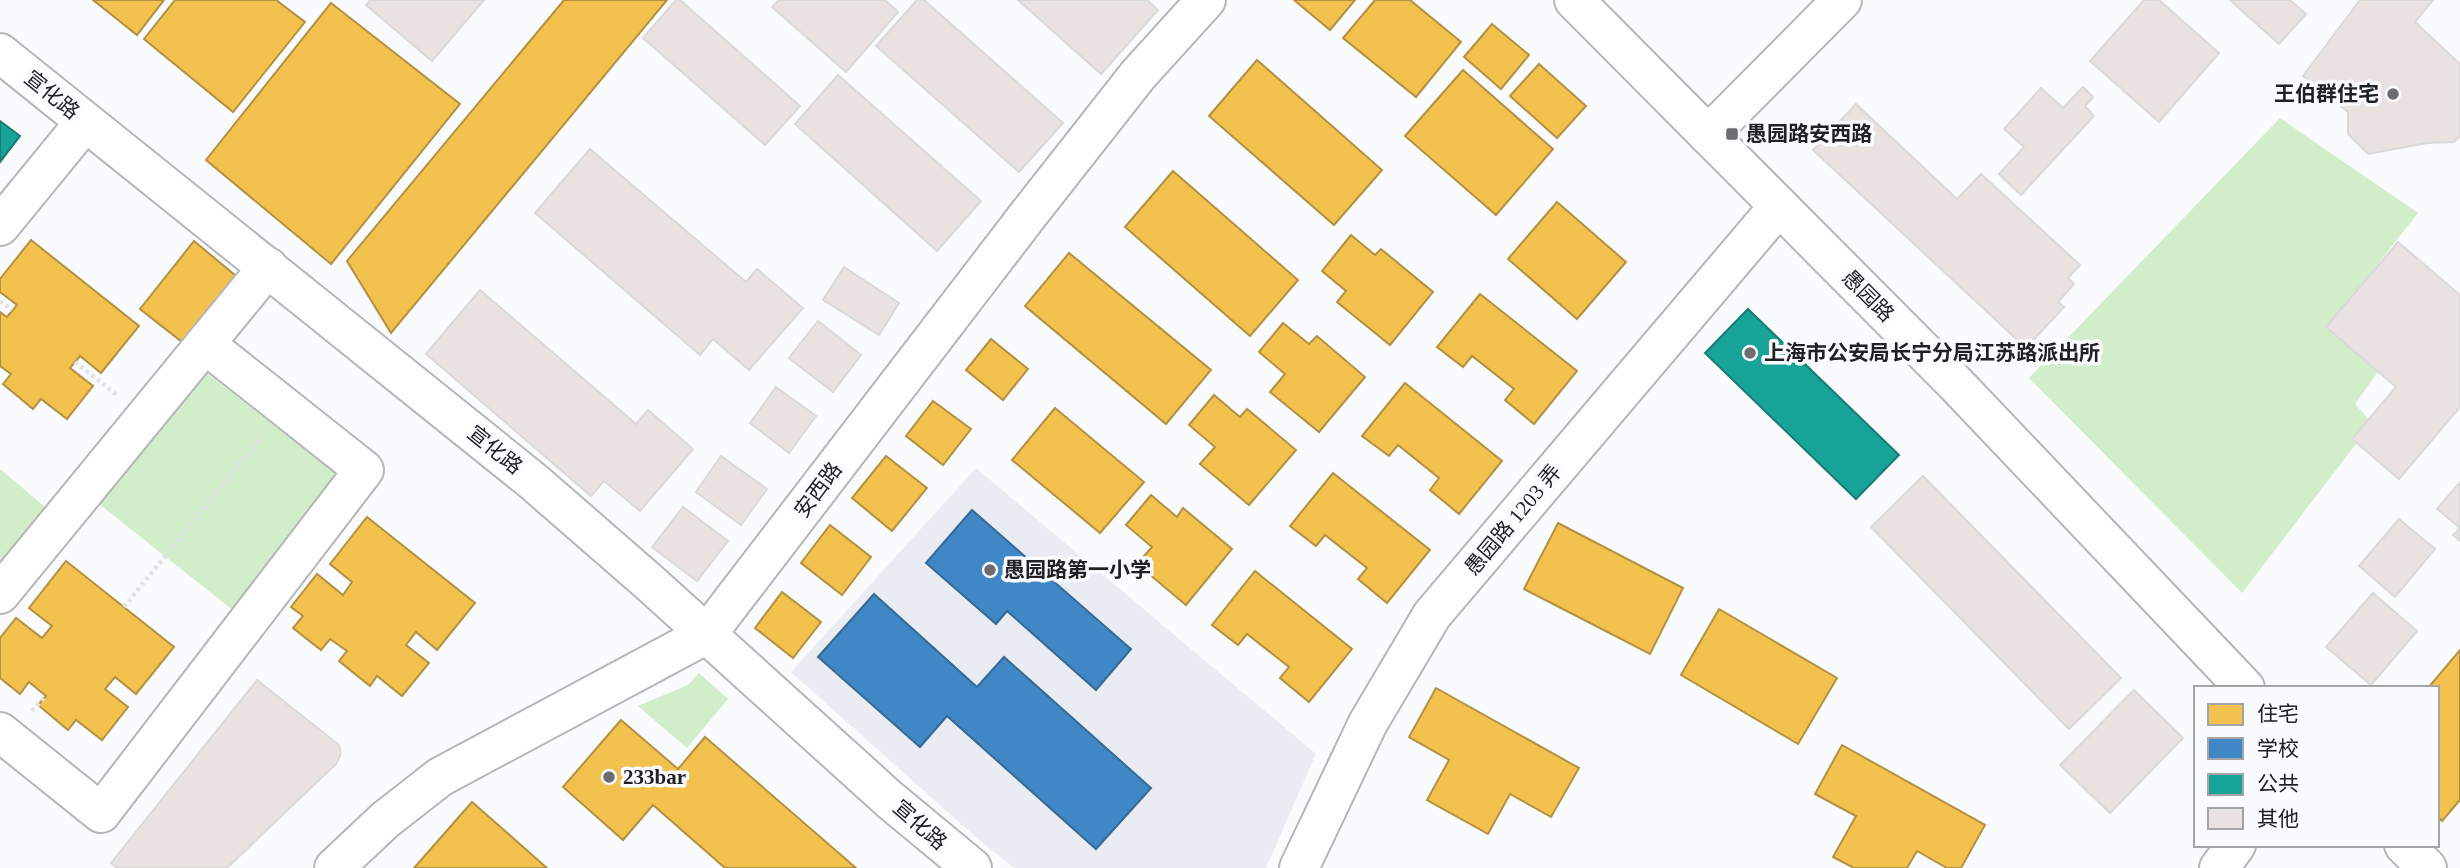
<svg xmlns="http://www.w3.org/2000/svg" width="2460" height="868" viewBox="0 0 2460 868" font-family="'Times New Roman','Noto Sans SC',serif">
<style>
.built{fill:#e9ecf2}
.green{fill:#d2edc9}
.homes{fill:#f2c14e;stroke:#b39141;stroke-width:2}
.schools{fill:#3f88c5;stroke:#366994;stroke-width:2}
.public{fill:#17a398;stroke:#1a7c75;stroke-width:2}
.building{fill:#eae2e1;stroke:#d9d9d9;stroke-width:2}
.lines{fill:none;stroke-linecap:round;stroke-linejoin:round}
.minor-casing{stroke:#b5b6b7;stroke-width:42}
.major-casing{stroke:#b5b6b7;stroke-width:42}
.path{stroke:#e2e2e4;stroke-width:4.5;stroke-dasharray:3.5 3.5;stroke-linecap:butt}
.minor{stroke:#fefeff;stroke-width:38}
.major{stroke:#fefeff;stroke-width:38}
.poi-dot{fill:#6d6d6f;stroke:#f9fbfe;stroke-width:2.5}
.labels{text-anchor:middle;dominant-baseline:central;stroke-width:7;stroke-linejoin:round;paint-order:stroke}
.poi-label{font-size:21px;font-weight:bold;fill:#212123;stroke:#f9fbfe;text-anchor:start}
.street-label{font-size:21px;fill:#212123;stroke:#f9fbfe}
</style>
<rect width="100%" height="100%" fill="#fafbfd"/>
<!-- built -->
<polygon class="built" points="976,468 1316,754 1266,868 1014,868 979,840 791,672"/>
<!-- green -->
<g class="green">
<polygon points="2280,118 2418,213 2344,307 2390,355 2355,404 2372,423 2242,593 2029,378"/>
<polygon points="207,373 338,475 234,611 99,504"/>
<polygon points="0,469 51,512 0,574"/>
<polygon points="699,673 728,699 687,748 638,706 688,685"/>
</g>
<!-- homes -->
<g class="homes">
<polygon points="93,0 164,0 137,35"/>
<polygon points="175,0 276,0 305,22 233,112 144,39"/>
<polygon points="564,0 667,0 391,333 347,261"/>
<polygon points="1294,0 1355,0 1330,30"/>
<polygon points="1375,0 1410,0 1461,42 1416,97 1343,38"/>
<polygon points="331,3 460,104 331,264 206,160"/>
<polygon points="1492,24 1529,55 1501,89 1464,57"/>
<polygon points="1257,60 1382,170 1334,225 1209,116"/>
<polygon points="1539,64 1586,106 1557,138 1510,96"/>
<polygon points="1463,70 1553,149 1496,215 1405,136"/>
<polygon points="1173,171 1298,280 1250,336 1125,227"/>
<polygon points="1557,202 1626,262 1577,319 1508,259"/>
<polygon points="1351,235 1375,255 1381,249 1433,292 1390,345 1337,302 1346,291 1322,271"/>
<polygon points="31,240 139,326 101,373 80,356 70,368 93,386 67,419 41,399 33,409 3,384 11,374 0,366 0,312 7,317 17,305 0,292 0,279"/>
<polygon points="194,241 236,276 182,342 140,309"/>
<polygon points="1069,253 1211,370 1166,424 1025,306"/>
<polygon points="1480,294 1577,371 1534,424 1505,400 1514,389 1472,356 1463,367 1437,347"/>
<polygon points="1283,323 1309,344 1317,336 1365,377 1319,432 1270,392 1285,374 1259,352"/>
<polygon points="991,339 1028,369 1003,400 966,370"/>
<polygon points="1405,383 1502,461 1459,514 1430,490 1439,478 1398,445 1389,456 1362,436"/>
<polygon points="1214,395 1240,417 1247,409 1296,450 1249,505 1200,464 1215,447 1189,425"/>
<polygon points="933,401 971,429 943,465 906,436"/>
<polygon points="1055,408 1144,482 1100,533 1012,460"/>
<polygon points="886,456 927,488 892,531 852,498"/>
<polygon points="1333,473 1430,550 1387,603 1358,579 1367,568 1325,535 1316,546 1290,526"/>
<polygon points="1151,495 1177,517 1183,508 1232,549 1186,605 1137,564 1152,547 1126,525"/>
<polygon points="367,517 475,603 437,650 416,632 406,645 429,663 402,696 377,676 370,686 339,661 347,651 330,639 321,650 293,628 303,616 291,607 317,574 343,595 352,582 330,564"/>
<polygon points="1558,523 1683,588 1650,654 1524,589"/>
<polygon points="830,525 871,557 842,595 801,563"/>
<polygon points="66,561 174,647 136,694 115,677 105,689 128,707 102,740 76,720 68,730 38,705 46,696 29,682 20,694 0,678 0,638 16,618 42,638 52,626 29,608"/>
<polygon points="1255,571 1352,649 1309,702 1280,678 1289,667 1247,634 1238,645 1212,625"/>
<polygon points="782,592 821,622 793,658 755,628"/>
<polygon points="1719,609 1837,678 1798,744 1681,675"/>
<polygon points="2460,650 2460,800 2442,821 2437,816 2437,688 2428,688"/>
<polygon points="1436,688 1579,768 1551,817 1510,794 1488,834 1427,800 1449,760 1409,737"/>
<polygon points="621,720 678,769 705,737 856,868 725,868 653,805 623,840 563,787"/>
<polygon points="1842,745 1985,825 1961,868 1947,868 1917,851 1907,868 1854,868 1833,857 1856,816 1815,794"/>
<polygon points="472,802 547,868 414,868"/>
</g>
<!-- schools -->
<g class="schools">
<polygon points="972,510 1131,649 1096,690 1007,611 996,624 926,563"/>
<polygon points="874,594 977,687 1004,657 1151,788 1096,849 947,716 920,747 818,657"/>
</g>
<!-- public -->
<g class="public">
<polygon points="0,121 20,136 0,162"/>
<polygon points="1748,309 1899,455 1856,499 1705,353"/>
</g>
<!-- building -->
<g class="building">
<polygon points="370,0 484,0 432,61 366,5"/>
<polygon points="676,0 680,0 800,106 765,145 643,38"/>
<polygon points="779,0 885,0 898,12 846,72 772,7"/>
<polygon points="917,0 924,0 1063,123 1019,172 876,46"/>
<polygon points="1018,0 1147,0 1158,10 1101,74"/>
<polygon points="2144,0 2159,0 2219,53 2159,122 2090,61"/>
<polygon points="2230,0 2290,0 2306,14 2279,44"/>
<polygon points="2360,0 2433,0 2415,22 2460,64 2460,136 2454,142 2427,143 2368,154 2348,134 2348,112 2303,76"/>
<polygon points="838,75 981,201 937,251 795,124"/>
<polygon points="2083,87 2093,97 2085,106 2094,116 2021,195 1999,174 2024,147 2004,129 2041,88 2063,108"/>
<polygon points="1856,104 1957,199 1981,174 2080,265 2068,278 2074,284 2058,302 2064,307 2026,348 1813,150"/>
<polygon points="590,149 746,282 757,269 803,308 749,370 713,339 700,355 535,213"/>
<polygon points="2398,242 2460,295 2460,407 2399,479 2352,439 2396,387 2326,327"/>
<polygon points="844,267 899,303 879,335 823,300"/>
<polygon points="480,290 636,424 648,410 693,449 640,511 604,481 591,496 426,354"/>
<polygon points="818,321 861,355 833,392 789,358"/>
<polygon points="776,387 816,416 789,453 750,423"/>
<polygon points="721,456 767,489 741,525 696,492"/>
<polygon points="1923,476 2121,678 2069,729 1871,527"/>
<polygon points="2460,482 2460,541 2453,535 2460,528 2437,509"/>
<polygon points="683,507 728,541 697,581 652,547"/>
<polygon points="2399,519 2435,549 2395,597 2359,566"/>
<polygon points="2373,593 2417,631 2371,685 2326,647"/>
<polygon points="257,680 339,745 341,754 336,764 227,868 117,868 111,863"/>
<polygon points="2134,690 2183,738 2110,813 2060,765"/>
</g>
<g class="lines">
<defs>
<g id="minor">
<polyline points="0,53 534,482 650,583 890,800 972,868"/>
<polyline points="1708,135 1842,0"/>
<polyline points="0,226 85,122"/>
<polyline points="0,594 268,267"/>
<polyline points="0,732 101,813 364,470 205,344"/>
<polyline points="334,868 385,820 440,777 707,634 1028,215 1138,75 1206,0"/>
<polyline points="1299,868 1368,723 1432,615 1779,206"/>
<polyline points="2219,868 2236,845"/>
</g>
<g id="major">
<polyline points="1574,0 1954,382 2245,688"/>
<polyline points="2404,845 2427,868"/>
</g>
</defs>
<!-- minor casing -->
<use href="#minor" class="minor-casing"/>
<!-- major casing -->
<use href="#major" class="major-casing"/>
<!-- path -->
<g class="path">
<polyline points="0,301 12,310"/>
<polyline points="75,362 117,395"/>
<polyline points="124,607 262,436"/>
<polyline points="32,711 46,696"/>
</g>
<!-- minor -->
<use href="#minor" class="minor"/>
<!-- major -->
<use href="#major" class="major"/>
</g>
<!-- markers -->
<g class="poi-dot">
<circle cx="2393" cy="94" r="7"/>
<rect x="1725" y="127" width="14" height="14" rx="3.5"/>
<circle cx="1750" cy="353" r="7"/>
<circle cx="990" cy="570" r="7"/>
<circle cx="609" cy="777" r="7"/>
</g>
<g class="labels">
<!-- poi labels -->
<g class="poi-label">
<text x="2379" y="94" text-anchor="end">王伯群住宅</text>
<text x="1746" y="134">愚园路安西路</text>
<text x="1764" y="353">上海市公安局长宁分局江苏路派出所</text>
<text x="1004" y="570">愚园路第一小学</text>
<text x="623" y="777">233bar</text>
</g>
<!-- street labels -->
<g class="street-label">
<text transform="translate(52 95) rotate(39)">宣化路</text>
<text transform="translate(1868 296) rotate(45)">愚园路</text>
<text transform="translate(495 450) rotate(39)">宣化路</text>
<text transform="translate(818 490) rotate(-53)">安西路</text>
<text transform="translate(1513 520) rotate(-50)">愚园路 1203 弄</text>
<text transform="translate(920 825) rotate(41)">宣化路</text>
</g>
</g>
<!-- legend -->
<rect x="2194" y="686" width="245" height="161" fill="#f9fbfe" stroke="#a3a4a6" stroke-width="2"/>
<rect x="2208" y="704" width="35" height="21" fill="#f2c14e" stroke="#a3a4a6" stroke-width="2"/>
<text x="2257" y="721" font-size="21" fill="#212123">住宅</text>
<rect x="2208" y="738" width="35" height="21" fill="#3f88c5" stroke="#a3a4a6" stroke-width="2"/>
<text x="2257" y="756" font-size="21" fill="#212123">学校</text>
<rect x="2208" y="774" width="35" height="21" fill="#17a398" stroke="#a3a4a6" stroke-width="2"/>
<text x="2257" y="791" font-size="21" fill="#212123">公共</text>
<rect x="2208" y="808" width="35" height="21" fill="#eae2e1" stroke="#a3a4a6" stroke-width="2"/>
<text x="2257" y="826" font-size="21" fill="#212123">其他</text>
</svg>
